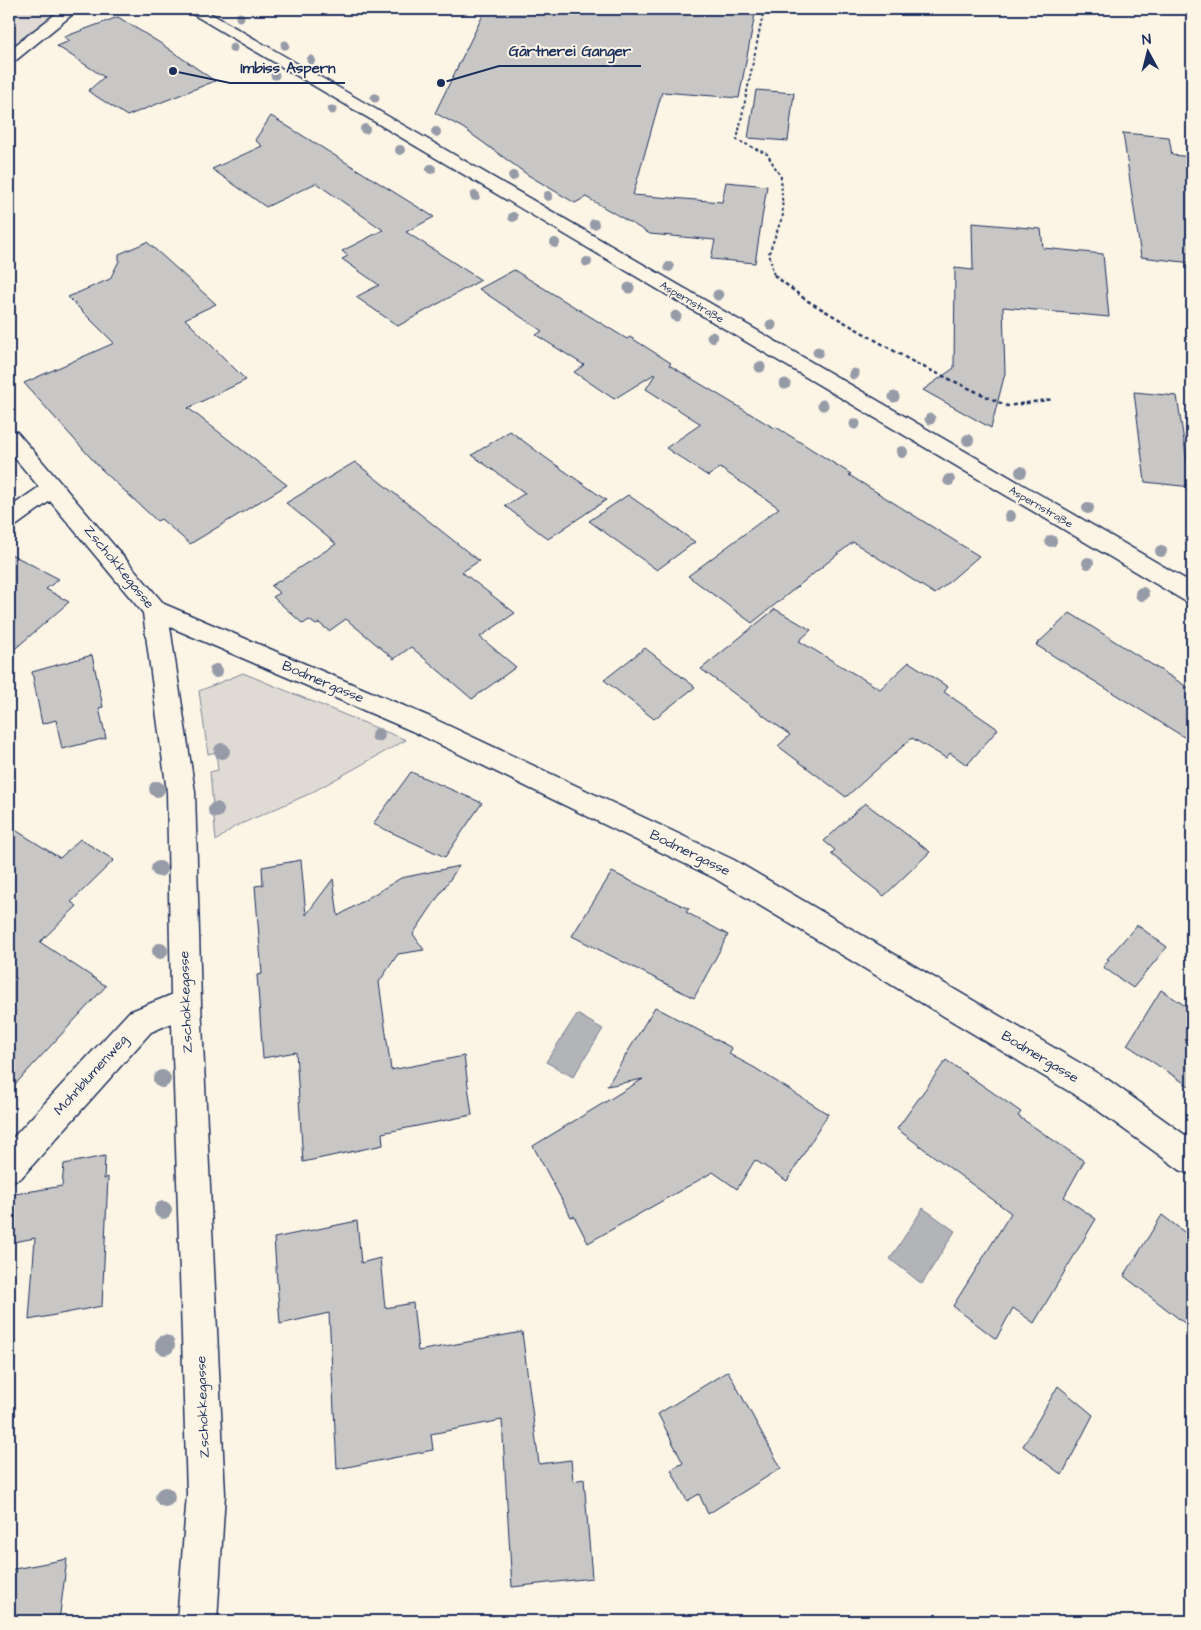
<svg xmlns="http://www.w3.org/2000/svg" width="1201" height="1630" viewBox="0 0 1201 1630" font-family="'Architects Daughter',sans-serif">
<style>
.green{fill:#dfdbd4;stroke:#7d8599}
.water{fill:#b2b4b8;stroke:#767f94}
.building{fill:#c8c7c6;stroke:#1b2f5e}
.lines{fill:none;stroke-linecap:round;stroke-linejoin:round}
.minor-casing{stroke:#1b2f5e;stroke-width:3}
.secondary-casing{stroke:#1b2f5e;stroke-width:3}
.path-far1{stroke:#1b2f5e;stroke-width:2;stroke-dasharray:3 2.5;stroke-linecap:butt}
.path{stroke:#1b2f5e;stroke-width:2.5;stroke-dasharray:4 3;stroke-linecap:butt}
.minor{fill:#fcf5e5;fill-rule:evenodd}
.secondary{fill:#fcf5e5;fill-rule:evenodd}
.tree{fill:#969ba8}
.labels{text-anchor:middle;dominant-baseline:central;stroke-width:4;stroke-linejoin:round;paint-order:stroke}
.far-street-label{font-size:11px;fill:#1b2f5e;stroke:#fcf5e5}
.street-label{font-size:14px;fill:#1b2f5e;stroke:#fcf5e5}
.leader{fill:none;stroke:#1b2f5e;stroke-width:2}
.callout-dot{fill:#1b2f5e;stroke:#fcf5e5;stroke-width:2}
.callout-label{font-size:15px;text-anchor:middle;font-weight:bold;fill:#1b2f5e;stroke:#fcf5e5;stroke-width:4;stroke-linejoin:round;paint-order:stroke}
</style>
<rect width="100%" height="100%" fill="#fcf5e5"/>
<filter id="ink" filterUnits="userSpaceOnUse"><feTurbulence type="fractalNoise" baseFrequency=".02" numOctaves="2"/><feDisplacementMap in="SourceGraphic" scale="10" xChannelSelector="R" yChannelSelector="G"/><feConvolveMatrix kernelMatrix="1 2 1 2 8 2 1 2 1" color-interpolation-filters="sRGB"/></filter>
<g filter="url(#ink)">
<!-- green -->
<g class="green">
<polygon points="9,9 61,9 9,49"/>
<polygon points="243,673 406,740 309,794 234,827 216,841 210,772 218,770 216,752 208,754 199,691"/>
</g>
<!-- water -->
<g class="water">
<polygon points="577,1014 603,1029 573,1077 546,1062"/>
<polygon points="923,1208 955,1231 922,1284 890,1259"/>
</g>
<!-- building -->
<g class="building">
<polygon points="486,9 756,9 739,98 662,92 633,195 722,202 726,182 767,186 755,263 711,259 715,240 650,234 586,197 575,203 528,175 463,128 435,113"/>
<polygon points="118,17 160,43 215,81 127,116 88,91 104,77 57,46 70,41 64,37"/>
<polygon points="756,90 794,93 788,141 748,138"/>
<polygon points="271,116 434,217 406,232 481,280 398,326 356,297 379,285 342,259 348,256 342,251 383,230 316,183 266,207 212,169 262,146 255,140"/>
<polygon points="1123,133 1169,137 1172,155 1192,157 1192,263 1141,257"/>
<polygon points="972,223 1041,229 1043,248 1103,254 1109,317 1003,307 1005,373 991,428 923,390 954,368 955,268 973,270"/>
<polygon points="147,242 216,304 185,319 246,380 188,408 287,485 190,544 161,519 157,521 99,467 24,383 114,343 68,297 110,279 119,261 119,254"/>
<polygon points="514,270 627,339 630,337 671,363 669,365 774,428 776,427 851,474 849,475 979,556 935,594 853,542 752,623 688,576 779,508 720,468 708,476 666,448 701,424 646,389 656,373 614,399 574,372 584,365 536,335 542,331 479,289"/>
<polygon points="1134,392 1177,396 1191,487 1145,482"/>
<polygon points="510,431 546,458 606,500 548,539 505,506 525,493 472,455"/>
<polygon points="355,462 479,561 462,572 515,613 480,637 516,667 472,699 411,647 394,659 346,619 329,631 319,623 316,625 309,620 303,624 273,597 280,593 271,586 336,544 286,503"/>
<polygon points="628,495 695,542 657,570 589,521"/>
<polygon points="9,553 59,579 46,589 69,602 9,654"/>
<polygon points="775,609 811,630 799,641 880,689 909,662 948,687 944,692 998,729 967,765 950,753 946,758 912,738 846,797 778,746 790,735 701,669"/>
<polygon points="1070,613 1192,690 1192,742 1036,645"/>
<polygon points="645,648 695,687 654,719 604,680"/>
<polygon points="92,655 103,707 99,708 106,738 62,749 56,720 42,724 32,672"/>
<polygon points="411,772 482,803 445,857 373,824"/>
<polygon points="865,803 930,852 884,896 831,854 835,850 824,841"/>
<polygon points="9,826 60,858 80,839 114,860 71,902 77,906 40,942 106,986 9,1091"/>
<polygon points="301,860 306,915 333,879 338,916 401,878 459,866 413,934 424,950 398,954 379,982 391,1070 464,1056 472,1115 382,1133 383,1145 303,1162 296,1052 263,1058 257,975 262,974 255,886 263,885 262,867"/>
<polygon points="612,872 689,909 686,912 728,935 694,998 572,936"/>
<polygon points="1137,925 1167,947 1133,988 1103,967 1109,960 1107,959"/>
<polygon points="1161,990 1192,1010 1192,1088 1127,1045"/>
<polygon points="655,1007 732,1048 729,1054 755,1068 828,1114 787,1181 755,1160 737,1189 713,1172 588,1243 574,1216 571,1217 533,1146 643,1079 607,1086"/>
<polygon points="946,1060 1021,1112 1018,1116 1084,1161 1064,1197 1096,1219 1034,1323 1013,1308 996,1339 953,1306 1011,1213 897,1129"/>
<polygon points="105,1156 104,1179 108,1177 102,1306 29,1320 35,1238 9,1243 9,1195 62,1186 64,1164"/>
<polygon points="1162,1215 1192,1238 1192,1329 1124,1276"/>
<polygon points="357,1221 361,1263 380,1258 385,1308 413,1303 418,1351 522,1332 539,1464 571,1460 573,1481 584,1479 592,1578 512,1587 502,1420 431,1434 433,1450 337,1469 329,1313 280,1324 274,1238"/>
<polygon points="728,1371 781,1468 708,1514 699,1494 687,1501 671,1470 683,1463 658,1414"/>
<polygon points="1058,1386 1093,1415 1062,1475 1023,1446"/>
<polygon points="67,1559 59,1621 9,1621 9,1570"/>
</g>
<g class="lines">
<defs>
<g id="minor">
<polygon points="62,9 79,9 15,61 9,63 9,50"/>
<polygon points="9,430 17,432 164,604 430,717 734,860 1107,1079 1192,1140 1192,1175 1180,1170 1085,1101 714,878 412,731 170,627 195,792 201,1003 225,1494 217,1621 177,1621 187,1494 172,1023 151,1032 21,1178 9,1182 9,1142 129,1012 171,995 167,792 143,613 50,501 17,525 9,527 9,508 39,487 9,451"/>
</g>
<polygon id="secondary" points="184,9 203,9 1192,583 1192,603 1183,600"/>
</defs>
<!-- minor casing -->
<use href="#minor" class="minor-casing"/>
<!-- secondary casing -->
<use href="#secondary" class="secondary-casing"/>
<!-- path-far1 -->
<polyline class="path-far1" points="764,9 737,140 767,154 781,177 783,215 769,253 774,276"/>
<!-- path -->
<polyline class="path" points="774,275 806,300 915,363 1007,406 1053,399"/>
<!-- minor -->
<use href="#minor" class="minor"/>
<!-- secondary -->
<use href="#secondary" class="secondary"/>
</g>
<!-- trees -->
<g class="tree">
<circle cx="240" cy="17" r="4.5"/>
<circle cx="285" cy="45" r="4.5"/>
<circle cx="233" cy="48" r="4.5"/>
<circle cx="311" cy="60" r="4.5"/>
<circle cx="275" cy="75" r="4.5"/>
<circle cx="375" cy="98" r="4.5"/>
<circle cx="332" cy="110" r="4.5"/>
<circle cx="365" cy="129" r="5"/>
<circle cx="436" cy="132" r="5"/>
<circle cx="400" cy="150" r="5"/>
<circle cx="431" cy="169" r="5"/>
<circle cx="513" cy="176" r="5"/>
<circle cx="475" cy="196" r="5"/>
<circle cx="548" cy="196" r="5"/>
<circle cx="513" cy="217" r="5"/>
<circle cx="594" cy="224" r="5"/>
<circle cx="555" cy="243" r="5"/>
<circle cx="587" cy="262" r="5"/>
<circle cx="669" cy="267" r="5"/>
<circle cx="629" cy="288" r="5.5"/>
<circle cx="718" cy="295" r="5.5"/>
<circle cx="676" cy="316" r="5.5"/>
<circle cx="771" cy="325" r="5.5"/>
<circle cx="712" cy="337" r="5.5"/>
<circle cx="818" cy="352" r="5.5"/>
<circle cx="760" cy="367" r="5.5"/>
<circle cx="854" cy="374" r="5.5"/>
<circle cx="785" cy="384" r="5.5"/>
<circle cx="894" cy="397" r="5.5"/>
<circle cx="823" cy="405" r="5.5"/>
<circle cx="930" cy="419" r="5.5"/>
<circle cx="855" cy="424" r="5.5"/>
<circle cx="968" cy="440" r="6"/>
<circle cx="902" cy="452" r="6"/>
<circle cx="1021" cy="472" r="6"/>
<circle cx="949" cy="480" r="6"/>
<circle cx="1088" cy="508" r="6"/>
<circle cx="1010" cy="516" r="6"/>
<circle cx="1051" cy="541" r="6"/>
<circle cx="1161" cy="551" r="6"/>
<circle cx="1088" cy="563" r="6"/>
<circle cx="1142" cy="594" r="7"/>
<circle cx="216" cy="671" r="7"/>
<circle cx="378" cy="735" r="7"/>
<circle cx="222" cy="751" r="8"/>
<circle cx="157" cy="789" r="8"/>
<circle cx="216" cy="810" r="8"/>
<circle cx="159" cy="869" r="8"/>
<circle cx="160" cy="951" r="8"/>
<circle cx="162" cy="1079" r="9"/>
<circle cx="163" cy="1210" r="9"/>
<circle cx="165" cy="1345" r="10"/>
<circle cx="165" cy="1497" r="10"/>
</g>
</g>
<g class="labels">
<!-- far-street labels -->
<g class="far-street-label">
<text transform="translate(692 302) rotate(30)">Aspernstraße</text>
<text transform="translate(1041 507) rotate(30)">Aspernstraße</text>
</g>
<!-- street labels -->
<g class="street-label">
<text transform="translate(119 567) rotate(51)">Zschokkegasse</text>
<text transform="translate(323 682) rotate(23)">Bodmergasse</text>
<text transform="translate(690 853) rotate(26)">Bodmergasse</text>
<text transform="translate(186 1002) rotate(-92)">Zschokkegasse</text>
<text transform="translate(1040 1057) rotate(31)">Bodmergasse</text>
<text transform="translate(91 1075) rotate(-48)">Mohnblumenweg</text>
<text transform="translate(203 1407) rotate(-92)">Zschokkegasse</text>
</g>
</g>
<!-- callouts -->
<path class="leader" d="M441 83L499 66H641M173 71L230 83H345"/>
<g class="callout-dot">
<circle cx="441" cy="83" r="5"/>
<circle cx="173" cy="71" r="5"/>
</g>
<g class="callout-label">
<text x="570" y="56">Gärtnerei Ganger</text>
<text x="288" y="73">Imbiss Aspern</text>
</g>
<!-- margin -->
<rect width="1201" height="1630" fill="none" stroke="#fcf5e5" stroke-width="30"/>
<rect x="15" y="15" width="1171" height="1600" fill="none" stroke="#1b2f5e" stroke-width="2" filter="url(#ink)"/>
<!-- north arrow -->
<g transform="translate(1148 52) rotate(353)" stroke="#fcf5e5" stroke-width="4" paint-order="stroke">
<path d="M0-4L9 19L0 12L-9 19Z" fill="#1b2f5e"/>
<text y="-8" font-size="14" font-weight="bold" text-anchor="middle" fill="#1b2f5e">N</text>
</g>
</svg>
